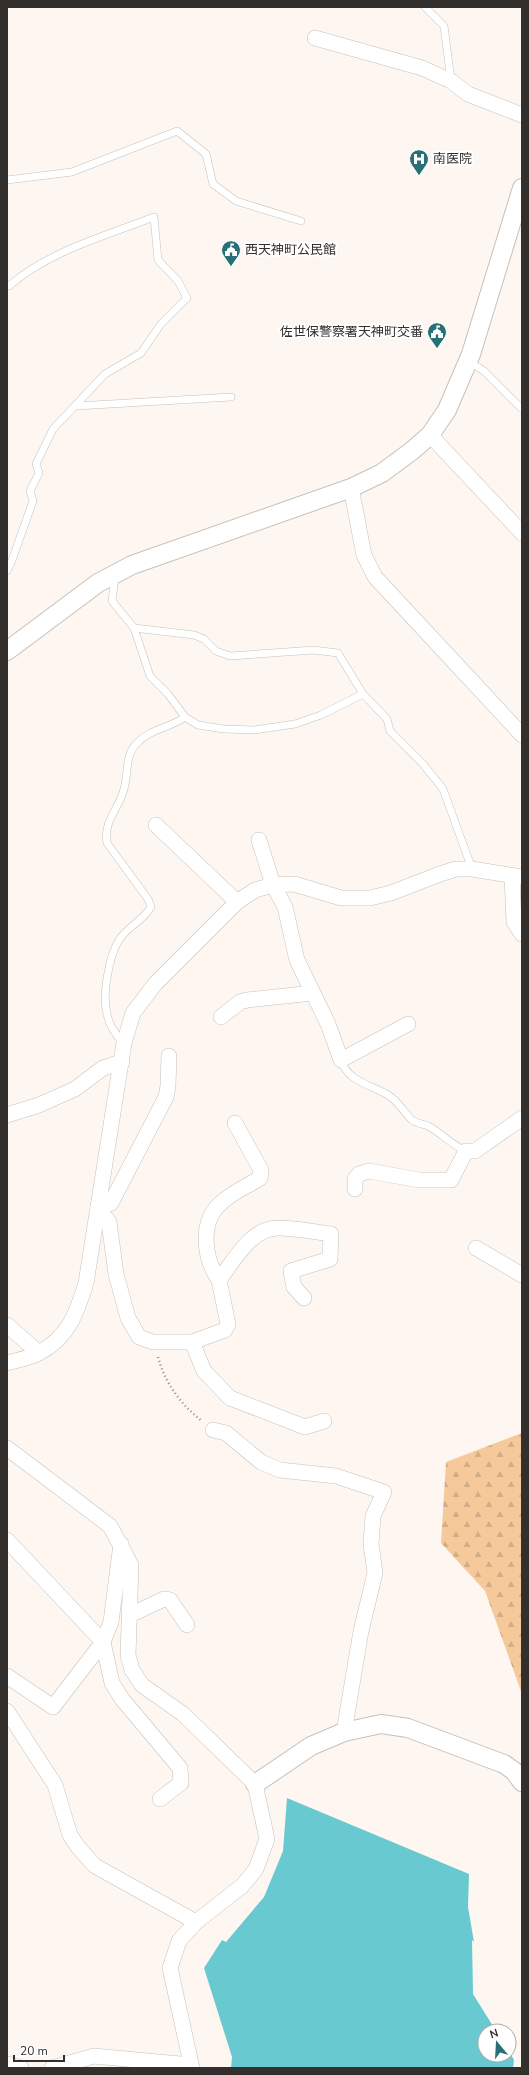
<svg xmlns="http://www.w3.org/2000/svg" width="529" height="2075" viewBox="0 0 529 2075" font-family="'Nunito Sans','Noto Sans JP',sans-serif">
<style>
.forest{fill:url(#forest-firs)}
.water{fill:#68c9d0}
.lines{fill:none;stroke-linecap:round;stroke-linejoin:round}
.service-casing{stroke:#c7c0ba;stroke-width:8}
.minor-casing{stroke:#c7c0ba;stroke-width:16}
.tertiary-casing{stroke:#c7c0ba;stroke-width:20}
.path{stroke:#95908c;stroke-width:2.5;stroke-dasharray:1 3;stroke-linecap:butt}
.service{stroke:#fff;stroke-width:7}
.minor{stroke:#fff;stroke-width:15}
.tertiary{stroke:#fff;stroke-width:18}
.labels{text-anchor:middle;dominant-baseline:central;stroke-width:4;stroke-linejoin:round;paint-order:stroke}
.poi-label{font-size:13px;fill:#322f2d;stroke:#fff;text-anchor:start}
</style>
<defs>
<pattern id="forest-firs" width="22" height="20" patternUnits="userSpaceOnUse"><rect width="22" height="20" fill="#f6c99a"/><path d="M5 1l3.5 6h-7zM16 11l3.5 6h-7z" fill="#d3ad85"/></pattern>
</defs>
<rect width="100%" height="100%" fill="#fef7f1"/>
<!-- forest -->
<polygon class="forest" points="522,1433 522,1694 485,1591 441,1543 446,1462"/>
<!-- water -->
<polygon class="water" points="287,1798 469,1874 468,1907 474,1942 472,1940 473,1994 496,2031 485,2031 485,2055 509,2055 509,2051 514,2060 513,2068 231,2068 232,2057 204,1968 222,1940 226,1942 264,1897 283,1851"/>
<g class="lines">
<defs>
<g id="service">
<polyline points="425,7 444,26 451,80"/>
<polyline points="7,180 72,172 177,131 206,154 213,184 236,201 301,221"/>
<polyline points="468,361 484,371 522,409"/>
<polyline points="76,406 231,397"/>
<path d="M7,571L11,563L33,501L30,491L39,473L36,464L53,429L105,374L141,353L161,324L187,298L178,281L158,260L154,217C105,236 49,251 9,286"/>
<polyline points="115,576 112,601 134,628 194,635 204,639 216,651 230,656 314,650 338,653 363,694 387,719 390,731 423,764 443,789 472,869"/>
<polyline points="134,628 150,676 168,694 185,717 198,725 224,729 254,730 295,724 321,715 363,694"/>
<path d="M123,1043C116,1035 109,1026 107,1014C102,995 109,956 119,940C127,927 143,921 151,907L148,899L107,843C103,821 119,809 124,789C129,772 124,757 137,743C150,729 170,728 185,717"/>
<path d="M341,1060C348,1083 374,1085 391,1097C400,1104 406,1115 412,1120C417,1124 425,1124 430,1127C442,1134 452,1145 466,1151"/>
</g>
<g id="minor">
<polyline points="315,38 422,68 451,81 468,94 522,115"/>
<polyline points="430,435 522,533"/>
<polyline points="351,488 364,555 375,577 522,735"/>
<polyline points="156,825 237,902"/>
<polyline points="259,840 273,885 285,907 297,960 328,1024 341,1060 408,1024"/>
<polyline points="512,876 514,922 522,934"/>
<polyline points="221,1017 240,1002 247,1000 313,993"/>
<path d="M169,1056L168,1086L166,1097L111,1203L98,1208L109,1222L116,1274L128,1318L139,1337L153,1342H192L225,1330L228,1324L219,1280C234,1261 251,1227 279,1228C296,1228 314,1232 331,1234L330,1259L291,1271L294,1287L304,1298"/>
<polyline points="7,1115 39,1105 75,1089 103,1068 122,1062"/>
<polyline points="355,1189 355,1179 359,1174 369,1171 419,1180 451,1180 466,1151 475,1151 522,1118"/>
<polyline points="476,1248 522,1275"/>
<path d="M219,1280C204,1259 199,1222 221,1203C231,1193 248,1186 260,1178L261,1170L235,1123"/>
<polyline points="7,1325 39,1353"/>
<polyline points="192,1342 204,1371 230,1398 305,1427 324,1421"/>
<path d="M7,1363C17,1360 30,1358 39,1353C69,1337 77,1312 86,1283L124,1043L133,1013L155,984L237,902L255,890L273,885L294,884L341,898H370L391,893L440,874L456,869H472L522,877"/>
<polyline points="213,1430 226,1433 261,1462 280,1470 336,1476 384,1492 373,1516 371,1544 375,1573 361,1631 344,1732"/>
<polyline points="7,1448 110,1526 131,1565 128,1655 132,1670 142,1685 183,1714 255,1784 267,1839 256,1869 242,1886 196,1922 179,1941 170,1968 192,2068"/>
<polyline points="7,1540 103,1642 112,1683 122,1699 180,1768 181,1783 160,1799"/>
<polyline points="130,1615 164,1599 170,1600 187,1625"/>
<polyline points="7,1676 53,1707 103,1642 111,1622 121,1544"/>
<polyline points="7,1711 55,1785 70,1835 78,1847 95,1866 196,1922"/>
<polyline points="7,2064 21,2068"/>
<polyline points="52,2068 94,2056 191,2065"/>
</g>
<g id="tertiary">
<polyline points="7,651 98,583 132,565 351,488 382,473 413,450 430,435 447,410 471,354 522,188"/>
<polyline points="255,1784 311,1746 344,1732 381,1724 408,1728 504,1764 514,1771 522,1782"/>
</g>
</defs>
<!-- service casing -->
<use href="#service" class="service-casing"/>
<!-- minor casing -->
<use href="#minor" class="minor-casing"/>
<!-- tertiary casing -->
<use href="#tertiary" class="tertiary-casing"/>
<!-- path -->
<path class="path" d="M158,1357C165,1383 181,1405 202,1421"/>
<!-- service -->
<use href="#service" class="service"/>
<!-- minor -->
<use href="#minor" class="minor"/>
<!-- tertiary -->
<use href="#tertiary" class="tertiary"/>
</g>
<!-- icons -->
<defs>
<symbol id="hospital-pin" viewBox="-11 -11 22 30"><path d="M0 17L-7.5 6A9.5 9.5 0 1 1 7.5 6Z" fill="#277176" stroke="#fff"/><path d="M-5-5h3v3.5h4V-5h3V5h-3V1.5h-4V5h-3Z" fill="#fff"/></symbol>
<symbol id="civic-pin" viewBox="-11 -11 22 30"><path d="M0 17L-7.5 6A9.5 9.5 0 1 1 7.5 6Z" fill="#277176" stroke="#fff"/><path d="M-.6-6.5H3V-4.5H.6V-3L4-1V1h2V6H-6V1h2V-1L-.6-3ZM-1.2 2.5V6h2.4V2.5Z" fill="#fff"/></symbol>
</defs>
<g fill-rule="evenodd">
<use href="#hospital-pin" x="408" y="148" width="22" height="30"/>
<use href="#civic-pin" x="220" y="239" width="22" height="30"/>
<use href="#civic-pin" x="426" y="321" width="22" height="30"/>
</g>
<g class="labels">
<!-- poi labels -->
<g class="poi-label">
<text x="433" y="159">南医院</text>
<text x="245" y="250">西天神町公民館</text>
<text x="423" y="332" text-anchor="end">佐世保警察署天神町交番</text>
</g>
</g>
<!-- border -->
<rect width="529" height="2075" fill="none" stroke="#322f2d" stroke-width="16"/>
<!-- north arrow -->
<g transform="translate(497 2043) rotate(342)"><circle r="19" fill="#ffffff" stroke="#adacab"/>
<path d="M0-3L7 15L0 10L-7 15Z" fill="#277176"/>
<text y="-6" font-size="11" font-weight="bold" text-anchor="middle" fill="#322f2d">N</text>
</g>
<!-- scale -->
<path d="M14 2055v6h50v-6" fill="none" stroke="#322f2d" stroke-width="2"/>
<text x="20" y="2055" font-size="12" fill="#322f2d" stroke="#ffffff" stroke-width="3" paint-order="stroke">20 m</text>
</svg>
